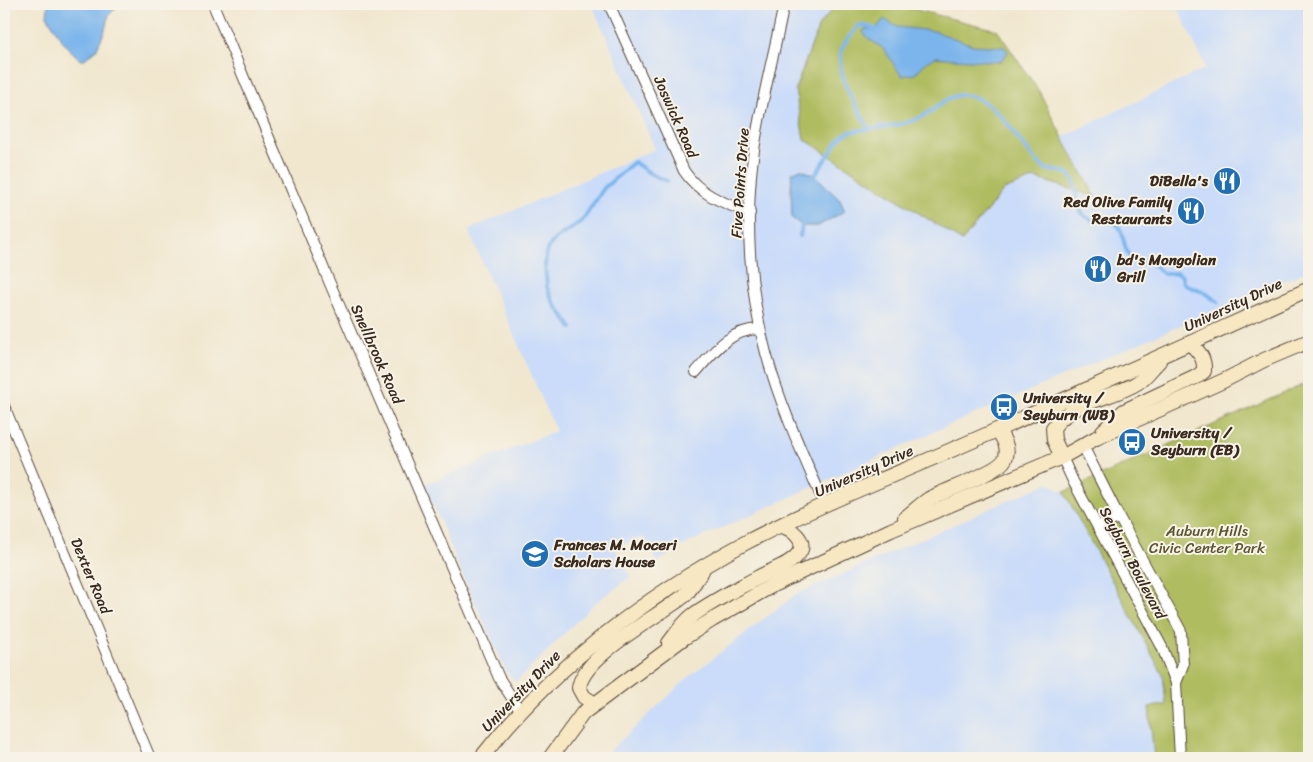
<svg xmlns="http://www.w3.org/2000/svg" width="1313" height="762" viewBox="0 0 1313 762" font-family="Sriracha,sans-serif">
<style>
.built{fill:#cadcf9}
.green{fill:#afbc5e;stroke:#75733e}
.water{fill:#7bb5ec;stroke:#5b7085}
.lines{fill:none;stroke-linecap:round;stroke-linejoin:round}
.stream{stroke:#7bb5ec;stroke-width:4}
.minor-casing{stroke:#564639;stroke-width:12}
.secondary-casing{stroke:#564639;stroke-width:16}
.minor{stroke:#fff;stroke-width:10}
.secondary{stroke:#f7e8c3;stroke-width:14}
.labels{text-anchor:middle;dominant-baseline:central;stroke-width:4;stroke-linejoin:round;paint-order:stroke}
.street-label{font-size:15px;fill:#3b2a1e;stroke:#f7f3e8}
.poi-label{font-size:15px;font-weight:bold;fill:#3b2a1e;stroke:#f7f3e8;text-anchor:start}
.park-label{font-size:15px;fill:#5e5631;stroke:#f7f3e8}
</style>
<rect width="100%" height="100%" fill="#f7f3e8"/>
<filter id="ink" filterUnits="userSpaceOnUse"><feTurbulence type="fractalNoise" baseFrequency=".02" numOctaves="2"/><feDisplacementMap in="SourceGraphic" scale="10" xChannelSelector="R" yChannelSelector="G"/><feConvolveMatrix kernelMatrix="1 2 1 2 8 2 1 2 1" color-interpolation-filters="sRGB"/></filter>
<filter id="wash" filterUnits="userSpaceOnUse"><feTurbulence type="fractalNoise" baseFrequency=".0096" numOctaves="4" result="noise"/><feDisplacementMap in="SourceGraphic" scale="20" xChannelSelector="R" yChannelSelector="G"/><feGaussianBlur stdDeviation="1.12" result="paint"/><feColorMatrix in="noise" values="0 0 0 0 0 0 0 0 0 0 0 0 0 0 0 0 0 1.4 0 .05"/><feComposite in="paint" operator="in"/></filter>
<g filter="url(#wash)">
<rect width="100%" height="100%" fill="#f1e7cf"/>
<!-- built -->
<g class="built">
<polygon points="592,4 837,4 819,25 962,241 1004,190 1035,178 1096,196 1063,137 1206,68 1176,4 1309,4 1309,270 936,431 680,547 657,563 643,537 614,547 631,577 596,602 516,682 507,673 462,574 425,484 556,431 468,230 655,149"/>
<polygon points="1048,483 1064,492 1163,675 1166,706 1149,708 1154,758 602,758 690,676 795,595"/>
</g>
<!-- green -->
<g class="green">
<polygon points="837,4 893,4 997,30 1039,91 1067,146 1096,197 1035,178 1004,190 962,241 804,139 795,90 819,25"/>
<polygon points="1309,382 1309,758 1154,758 1149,707 1166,705 1163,675 1064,492"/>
</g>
<!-- water -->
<g class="water">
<polygon points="48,4 120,4 109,15 104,33 96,50 82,61 65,45 47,16"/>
<path d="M884,19L897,27L934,31L973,45L1004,47L1008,52L1000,62L955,59L936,57L926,62L915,74L902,76C895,68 891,59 885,51C879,43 870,43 863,32L865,29H876Z"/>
<polygon points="800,169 815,175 840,200 845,211 818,226 802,226 792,218 791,188 792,173"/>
</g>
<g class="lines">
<!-- stream -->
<g class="stream">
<path d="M869,129C857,106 834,76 842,49C844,41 853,33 858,26L862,25L876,29"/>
<path d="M815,175L838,141L842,136L849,132C873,127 901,128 923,116C935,110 949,94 963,95C1000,97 1018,147 1043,167C1051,174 1064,168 1071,176C1079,186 1073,204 1084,215C1093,225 1109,216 1119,227C1125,234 1121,249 1134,261L1150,262L1164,274L1177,273L1182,276L1183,283L1188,286L1202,291L1218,302"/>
<polyline points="800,236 802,226"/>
<polyline points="572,328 553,302 547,287 545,264 547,249 554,240 582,221 604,188 634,162 651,174 667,181"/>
</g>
</g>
</g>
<g filter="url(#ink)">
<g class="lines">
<defs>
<g id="minor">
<polyline points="213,4 331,286 499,678 521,712"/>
<path d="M609,4L684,171C700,195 724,203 750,213"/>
<path d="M784,4C774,55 760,105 753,157C745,221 749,290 766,353C780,405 803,455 825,505"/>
<path d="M696,372C715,350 729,330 760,329"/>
<polyline points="4,406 150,758"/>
<polyline points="1083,446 1119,517 1181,631 1183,665 1176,683"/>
<polyline points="1062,457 1073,481 1162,647 1176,683 1180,758"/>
<polyline points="1098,528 1119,517"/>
</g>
<g id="secondary">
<path d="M1103,431L1124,411L1198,376L1204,371C1205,358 1199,352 1190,343"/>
<path d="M1062,457L1054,440L1053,428C1071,401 1111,399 1137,383C1145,378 1152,368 1159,361"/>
<path d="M905,518C913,512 921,504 929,499C945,490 998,473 1005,459C1010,448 1003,439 998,430"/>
<path d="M669,643C676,634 683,623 692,616C712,601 737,589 759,577C771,570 791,565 799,553C808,541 791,528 781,526"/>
<path d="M595,704L584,697L579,688C582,656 660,615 684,596C691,590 696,579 702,571"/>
<path d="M481,758C550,669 646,596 745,543C827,500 913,468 997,430C1101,384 1205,336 1309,289"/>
<polyline points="550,758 583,713 595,704 685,637 712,620 773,585 891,530 1062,457 1096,438 1223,381 1264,360 1309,341"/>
</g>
</defs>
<!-- minor casing -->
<use href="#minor" class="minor-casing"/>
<!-- secondary casing -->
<use href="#secondary" class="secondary-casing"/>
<!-- minor -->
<use href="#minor" class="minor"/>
<!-- secondary -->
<use href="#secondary" class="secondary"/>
</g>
</g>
<!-- icons -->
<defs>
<symbol id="restaurant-disc" viewBox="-11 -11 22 22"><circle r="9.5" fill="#1f6fb2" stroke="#f7f3e8"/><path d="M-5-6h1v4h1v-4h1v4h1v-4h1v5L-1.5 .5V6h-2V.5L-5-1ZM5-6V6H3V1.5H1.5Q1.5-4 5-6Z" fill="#fff"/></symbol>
<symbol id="bus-disc" viewBox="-11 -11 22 22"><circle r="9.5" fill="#1f6fb2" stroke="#f7f3e8"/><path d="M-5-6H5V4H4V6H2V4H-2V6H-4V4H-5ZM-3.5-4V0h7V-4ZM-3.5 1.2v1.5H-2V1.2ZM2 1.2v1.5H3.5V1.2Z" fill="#fff"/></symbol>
<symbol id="university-disc" viewBox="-11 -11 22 22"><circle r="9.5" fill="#1f6fb2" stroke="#f7f3e8"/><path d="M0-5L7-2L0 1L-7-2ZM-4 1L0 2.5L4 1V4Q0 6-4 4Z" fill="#fff"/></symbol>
</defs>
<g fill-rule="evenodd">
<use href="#restaurant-disc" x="1211" y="165" width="32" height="32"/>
<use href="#restaurant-disc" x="1175" y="195" width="32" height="32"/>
<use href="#restaurant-disc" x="1082" y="253" width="32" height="32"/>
<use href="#bus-disc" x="988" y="391" width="32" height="32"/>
<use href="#bus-disc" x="1116" y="426" width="32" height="32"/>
<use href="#university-disc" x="519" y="538" width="32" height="32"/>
</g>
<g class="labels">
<!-- street labels -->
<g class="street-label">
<text transform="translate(676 117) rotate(66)">Joswick Road</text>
<text transform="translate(740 183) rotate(-86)">Five Points Drive</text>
<text transform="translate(1233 305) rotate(-25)">University Drive</text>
<text transform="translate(377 354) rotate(66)">Snellbrook Road</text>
<text transform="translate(864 471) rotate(-24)">University Drive</text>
<text transform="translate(1133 563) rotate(62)">Seyburn Boulevard</text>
<text transform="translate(91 576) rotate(67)">Dexter Road</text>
<text transform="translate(521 691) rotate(-46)">University Drive</text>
</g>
<!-- poi labels -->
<g class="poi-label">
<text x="1208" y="181" text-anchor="end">DiBella's</text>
<text x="1172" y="202" text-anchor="end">Red Olive Family<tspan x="1172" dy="17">Restaurants</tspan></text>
<text x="1117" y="260">bd's Mongolian<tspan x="1117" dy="17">Grill</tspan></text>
<text x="1023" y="398">University /<tspan x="1023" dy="17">Seyburn (WB)</tspan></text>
<text x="1151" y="433">University /<tspan x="1151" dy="17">Seyburn (EB)</tspan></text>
<text x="554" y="545">Frances M. Moceri<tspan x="554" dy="17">Scholars House</tspan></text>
</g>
<!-- park labels -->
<g class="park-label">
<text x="1207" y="531">Auburn Hills<tspan x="1207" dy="17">Civic Center Park</tspan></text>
</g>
</g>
<!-- margin -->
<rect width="1313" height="762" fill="none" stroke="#f7f3e8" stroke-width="20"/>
</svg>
